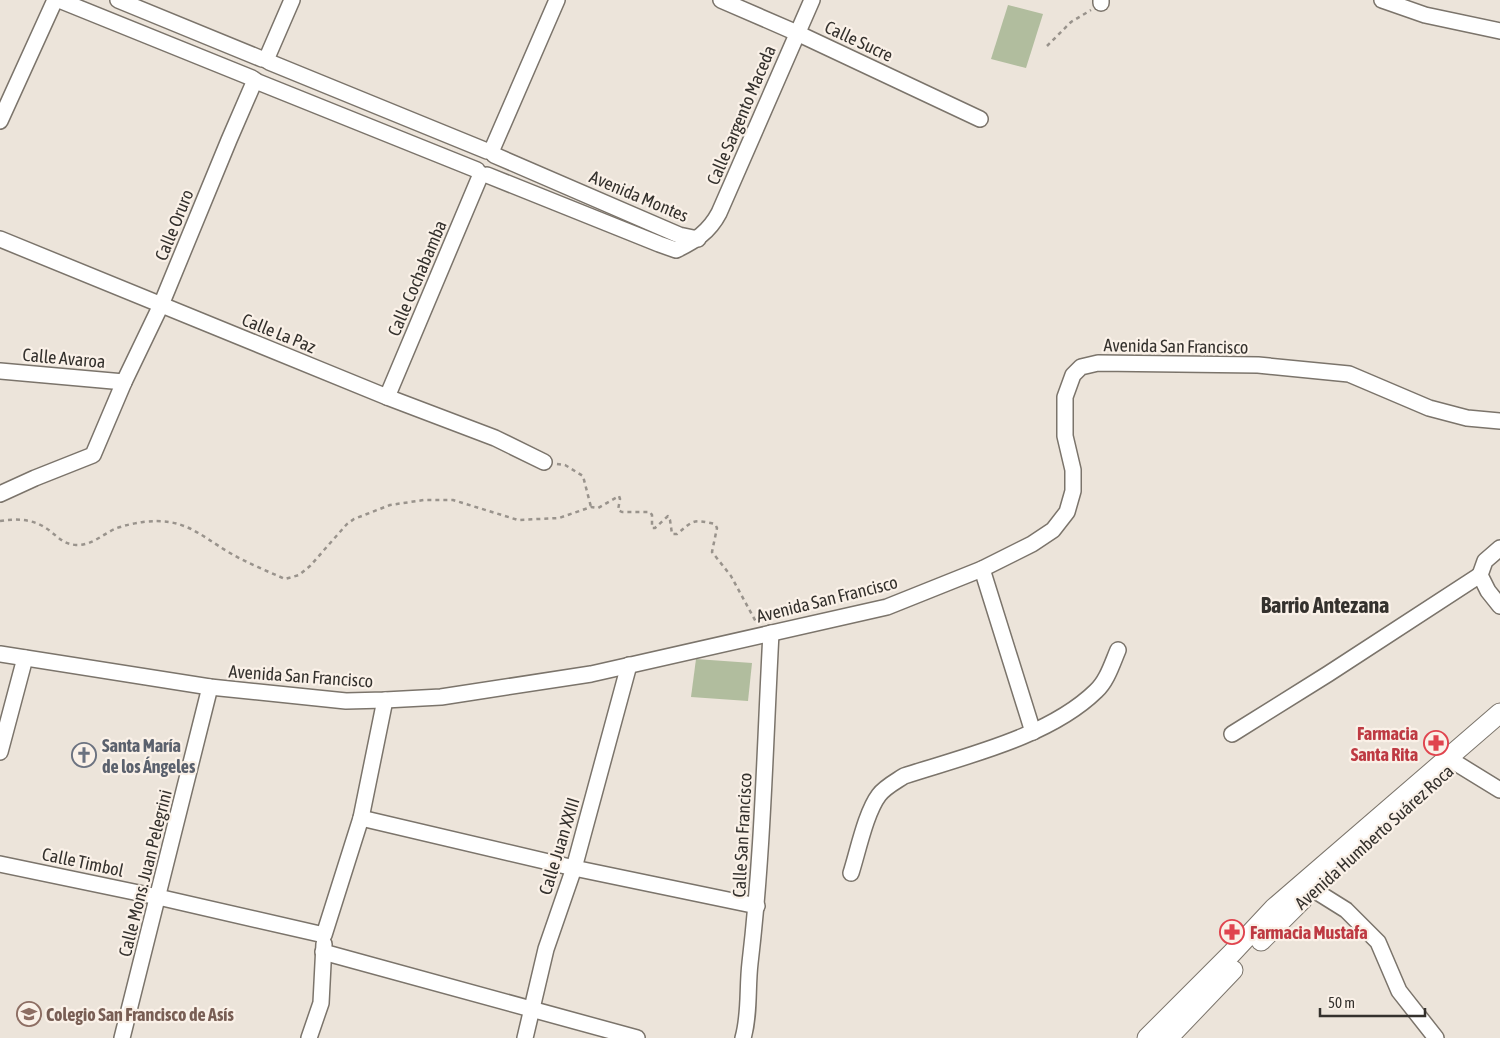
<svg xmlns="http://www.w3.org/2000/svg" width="1500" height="1038" viewBox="0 0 1500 1038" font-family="'Asap Condensed',sans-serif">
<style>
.green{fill:#b1bd9e}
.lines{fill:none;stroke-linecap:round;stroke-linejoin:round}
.minor-casing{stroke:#7b746b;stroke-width:18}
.major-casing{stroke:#7b746b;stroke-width:21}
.path{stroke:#99938c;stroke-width:2.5;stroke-dasharray:4 4;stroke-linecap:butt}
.minor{stroke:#fff;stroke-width:15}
.major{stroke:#fff;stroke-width:19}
.labels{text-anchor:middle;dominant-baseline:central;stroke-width:4.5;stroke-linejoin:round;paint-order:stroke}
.street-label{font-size:18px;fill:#34312d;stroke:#faf1e8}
.health-label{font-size:18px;font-weight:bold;fill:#be3a42;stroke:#faf1e8;text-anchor:end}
.worship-label{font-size:18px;font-weight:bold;fill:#5b616d;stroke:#faf1e8;text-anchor:start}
.education-label{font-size:18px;font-weight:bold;fill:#785e54;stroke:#faf1e8;text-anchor:start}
.district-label{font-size:22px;font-weight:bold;fill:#34312d;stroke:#faf1e8}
</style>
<rect width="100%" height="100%" fill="#ece4da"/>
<!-- green -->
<g class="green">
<polygon points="1008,5 1043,14 1026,68 991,59"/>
<polygon points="696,659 752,663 748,701 691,697"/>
</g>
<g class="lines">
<defs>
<g id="minor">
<polyline points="59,0 252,78"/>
<polyline points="118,0 262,59"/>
<polyline points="721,0 797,33 980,119"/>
<polyline points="1382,0 1425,15 1500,31"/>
<polyline points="1101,3 1101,0"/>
<polyline points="266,60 292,0"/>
<polyline points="269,62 487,151"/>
<polyline points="258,82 477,170"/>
<polyline points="0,121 55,0"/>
<polyline points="491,152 557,0"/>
<polyline points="494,155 679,235 698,239"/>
<path d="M487,175L659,244L676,250C695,241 709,232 719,213L812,0"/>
<polyline points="0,239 387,397 495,438 544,462"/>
<polyline points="0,371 124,382"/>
<polyline points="387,397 481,174"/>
<polyline points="0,494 35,478 93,455 124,382 161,305 229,140 255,80"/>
<polyline points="1500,548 1485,561 1480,575 1488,591 1500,606"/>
<polyline points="982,569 1033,732"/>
<polyline points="0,654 210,687 346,701 385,700 441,697 591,674 887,607 982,569 1032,544 1053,530 1067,512 1073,491 1073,470 1065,436 1065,397 1073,375 1081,367 1098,363 1258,365 1349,374 1429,408 1467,418 1500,421"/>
<polyline points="1232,734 1328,674 1480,575"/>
<polyline points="0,752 25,658"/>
<polyline points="1456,763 1500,790"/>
<polyline points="361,818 574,868 757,906"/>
<polyline points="0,864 158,897 324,935 361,818 385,700"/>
<path d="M851,873C858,851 866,812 879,795C885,787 895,782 904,776C965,756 1049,737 1096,691C1107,681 1112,664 1118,650"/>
<polyline points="1314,890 1346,910 1378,942 1399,991 1436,1038"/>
<polyline points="323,952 637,1038"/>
<polyline points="122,1038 210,687"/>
<polyline points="309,1038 321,1003 324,944"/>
<polyline points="525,1038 546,949 574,868 629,665"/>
<path d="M743,1038C750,1014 747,988 750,963C763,853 765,743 771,633"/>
</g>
<g id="major">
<polyline points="1261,941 1303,899"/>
<polyline points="1147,1038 1232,953 1274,908 1500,713"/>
<polyline points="1168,1038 1233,970"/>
</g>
</defs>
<!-- minor casing -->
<use href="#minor" class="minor-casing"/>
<!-- major casing -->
<use href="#major" class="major-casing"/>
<!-- path -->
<g class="path">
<polyline points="1047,46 1071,22 1091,10"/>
<polyline points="557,464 565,465 583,476 591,507"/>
<path d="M0,521C18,518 35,519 50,531C59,538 64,544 76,545C92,546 104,533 117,528C126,525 135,523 143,522C184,517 198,534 230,553C247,563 267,571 285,579L299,575L310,566L347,524L354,519L390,505L424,500H453L518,520L559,518L591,507L598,508L619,496L620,499L618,510L622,512H650L652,515V528H655L668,516L670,520L672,534H677C694,520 693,519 715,524L717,528L712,552L731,576L756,622"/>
</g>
<!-- minor -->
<use href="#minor" class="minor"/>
<!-- major -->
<use href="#major" class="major"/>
</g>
<!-- icons -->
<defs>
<symbol id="pharmacy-ring" viewBox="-11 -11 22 22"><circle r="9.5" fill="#faf1e8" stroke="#e0444e" stroke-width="1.5"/><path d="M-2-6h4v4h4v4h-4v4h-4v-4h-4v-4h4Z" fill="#e0444e"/></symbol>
<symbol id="church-ring" viewBox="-11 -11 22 22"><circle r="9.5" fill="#faf1e8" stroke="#6b7280" stroke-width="1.5"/><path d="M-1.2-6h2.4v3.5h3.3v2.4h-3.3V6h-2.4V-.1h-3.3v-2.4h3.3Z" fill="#6b7280"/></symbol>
<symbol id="school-ring" viewBox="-11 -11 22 22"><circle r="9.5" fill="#faf1e8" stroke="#8d6e63" stroke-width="1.5"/><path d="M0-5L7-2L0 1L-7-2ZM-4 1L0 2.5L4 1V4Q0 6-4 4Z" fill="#8d6e63"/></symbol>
</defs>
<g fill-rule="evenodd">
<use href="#pharmacy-ring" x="1422" y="729" width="28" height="28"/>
<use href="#church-ring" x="70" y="741" width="28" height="28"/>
<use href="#pharmacy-ring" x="1218" y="918" width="28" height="28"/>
<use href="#school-ring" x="15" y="1000" width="28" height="28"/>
</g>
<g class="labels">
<!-- street labels -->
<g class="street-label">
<text transform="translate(859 41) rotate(25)">Calle Sucre</text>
<text transform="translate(741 115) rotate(-67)">Calle Sargento Maceda</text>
<text transform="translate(639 196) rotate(23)">Avenida Montes</text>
<text transform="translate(174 225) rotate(-68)">Calle Oruro</text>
<text transform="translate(417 278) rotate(-67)">Calle Cochabamba</text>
<text transform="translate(279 333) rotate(22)">Calle La Paz</text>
<text transform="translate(1176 346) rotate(1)">Avenida San Francisco</text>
<text transform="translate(64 358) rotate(5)">Calle Avaroa</text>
<text transform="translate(827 599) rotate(-14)">Avenida San Francisco</text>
<text transform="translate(301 676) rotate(4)">Avenida San Francisco</text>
<text transform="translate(742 835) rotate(-87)">Calle San Francisco</text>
<text transform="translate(1374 837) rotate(-42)">Avenida Humberto Suárez Roca</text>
<text transform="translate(559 846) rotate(-73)">Calle Juan XXIII</text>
<text transform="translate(83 862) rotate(12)">Calle Timbol</text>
<text transform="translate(145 873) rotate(-76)">Calle Mons. Juan Pelegrini</text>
</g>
<!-- health labels -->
<g class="health-label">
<text x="1418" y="733">Farmacia<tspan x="1418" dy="21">Santa Rita</tspan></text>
<text x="1250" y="932" text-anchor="start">Farmacia Mustafa</text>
</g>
<!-- worship labels -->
<g class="worship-label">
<text x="102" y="745">Santa María<tspan x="102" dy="21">de los Ángeles</tspan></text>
</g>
<!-- education labels -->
<g class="education-label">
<text x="46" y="1014">Colegio San Francisco de Asís</text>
</g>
<!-- district labels -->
<g class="district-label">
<text x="1325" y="605">Barrio Antezana</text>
</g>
</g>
<!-- scale -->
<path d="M1320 1008v8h105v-8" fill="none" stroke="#34312d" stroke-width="2.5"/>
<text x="1328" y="1008" font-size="15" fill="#34312d" stroke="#faf1e8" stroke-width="4" paint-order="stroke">50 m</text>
</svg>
